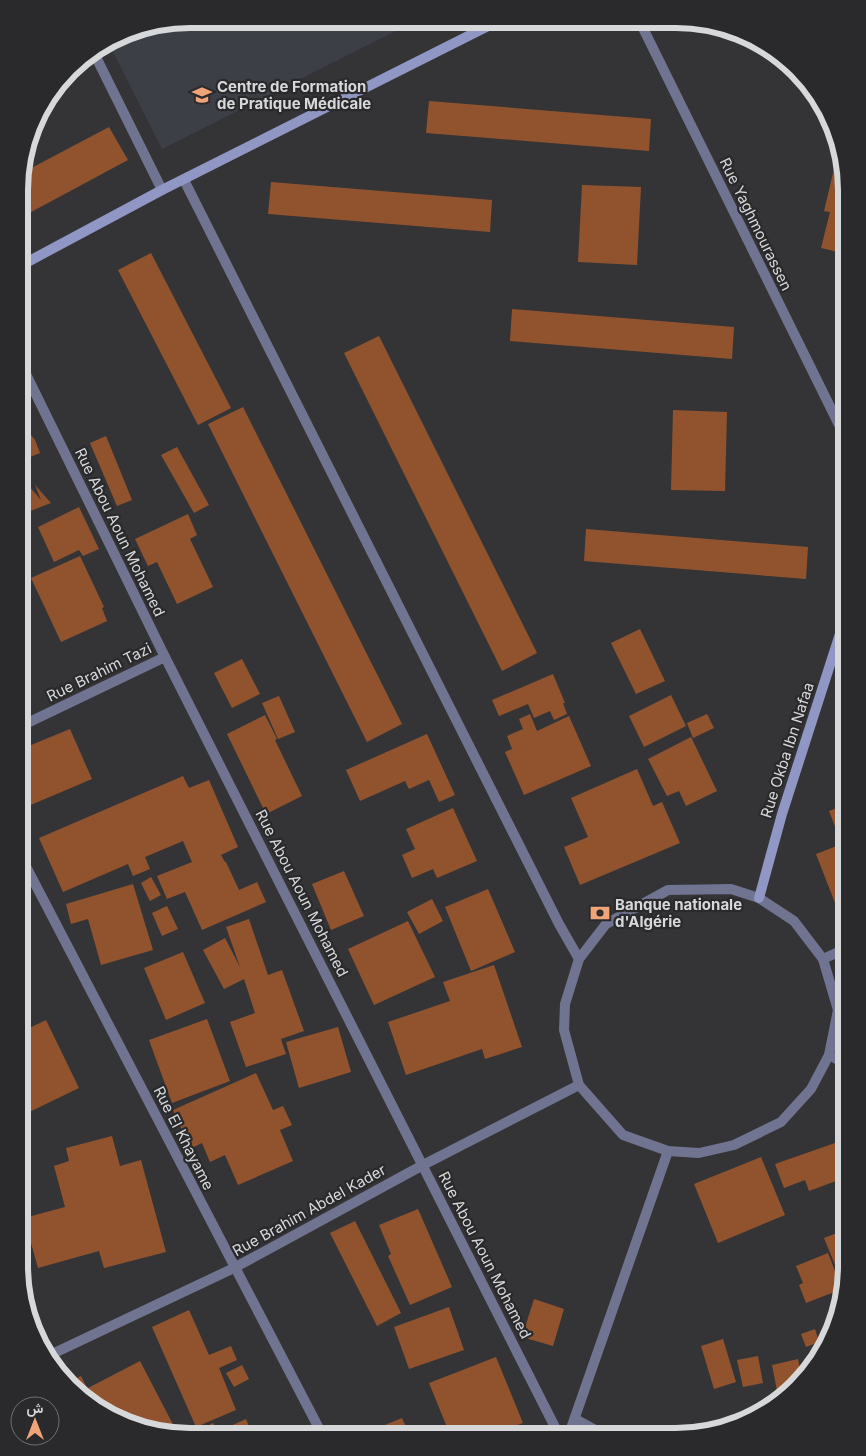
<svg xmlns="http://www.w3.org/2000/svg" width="866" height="1456" viewBox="0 0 866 1456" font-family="Inter,Vazirmatn,sans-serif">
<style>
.built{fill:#3d3f47}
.garden{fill:#3d4078}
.building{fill:#91532d}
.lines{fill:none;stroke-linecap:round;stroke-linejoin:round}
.street{stroke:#707490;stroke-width:10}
.secondary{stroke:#9197c4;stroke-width:10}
.labels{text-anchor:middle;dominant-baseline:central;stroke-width:4.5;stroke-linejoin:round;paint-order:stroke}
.poi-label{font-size:15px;font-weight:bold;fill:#d7d8d9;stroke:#2a2a2c;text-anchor:start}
.street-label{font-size:15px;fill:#d7d8d9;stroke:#2a2a2c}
.rim{fill:none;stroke:#d7d8d9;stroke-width:6}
</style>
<rect width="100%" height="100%" fill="#343437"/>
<!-- built -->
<polygon class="built" points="190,19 419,19 162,149 108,42 125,32"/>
<!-- garden -->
<polygon class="garden" points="200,19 230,19 207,31"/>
<!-- building -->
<g class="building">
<polygon points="429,101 651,119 649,151 426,133"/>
<polygon points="109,127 128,160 20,218 20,174"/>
<polygon points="834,169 844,171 847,190 847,254 821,248 830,212 824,211"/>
<polygon points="271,182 492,200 490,232 268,214"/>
<polygon points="582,185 641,187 637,265 578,262"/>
<polygon points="151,253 231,408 198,425 118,270"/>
<polygon points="512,309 734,327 732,359 510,341"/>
<polygon points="379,336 537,653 502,671 344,353"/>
<polygon points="243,407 402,724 367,742 208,424"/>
<polygon points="673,410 727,412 725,491 671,490"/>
<polygon points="20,418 24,426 35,440 40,453 20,461"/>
<polygon points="106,436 132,500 117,506 90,443"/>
<polygon points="177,447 209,505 194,513 161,455"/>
<polygon points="22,478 41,500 35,485 51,503 20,515 20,480"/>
<polygon points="79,507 99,549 83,556 79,550 54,562 38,527"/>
<polygon points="188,514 197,535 190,539 213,587 177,604 157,562 148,566 135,539"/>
<polygon points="586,529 808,547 806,579 584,561"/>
<polygon points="80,556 104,607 102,608 107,621 61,642 31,578"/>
<polygon points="640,629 665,681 636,694 611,643"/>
<polygon points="20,659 26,677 20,680"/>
<polygon points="242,659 260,694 232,708 214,673"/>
<polygon points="553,674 565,703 563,703 567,714 554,720 550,711 534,718 528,704 499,716 492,700"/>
<polygon points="671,695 686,726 644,747 629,716"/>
<polygon points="279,696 295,732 278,739 262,703"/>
<polygon points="530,714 537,731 569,716 591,766 524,795 505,752 512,749 507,736 523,729 519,719"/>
<polygon points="707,714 714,728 693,738 687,723"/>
<polygon points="265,715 277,739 275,740 302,796 266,814 227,734"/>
<polygon points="70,729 92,779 26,807 19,792 19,750"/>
<polygon points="427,734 455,795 439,802 429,780 409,789 405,781 360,801 346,770"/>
<polygon points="691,737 717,791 686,806 679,791 667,796 648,759"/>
<polygon points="637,769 653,806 662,802 680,843 580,885 564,847 588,837 571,798"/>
<polygon points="183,776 189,788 209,780 238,847 221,855 225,862 226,862 239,890 257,882 266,902 202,930 185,892 167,899 157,876 192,862 183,841 145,857 150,869 133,876 128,864 63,892 39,838"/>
<polygon points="847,804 847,898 835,903 816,854 842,844 829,811"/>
<polygon points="453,808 477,861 437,878 433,869 412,878 402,855 415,849 406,829"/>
<polygon points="344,871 364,916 331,930 312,884"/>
<polygon points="151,877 161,895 150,901 141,883"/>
<polygon points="133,884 153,950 101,965 88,919 71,924 66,904"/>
<polygon points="488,889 515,952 471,971 445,907"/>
<polygon points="432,899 443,921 419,934 407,912"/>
<polygon points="167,906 178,929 162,936 152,913"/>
<polygon points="249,919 268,975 282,970 304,1031 281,1039 286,1054 246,1067 230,1022 255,1013 244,979 224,989 203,950 225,938 240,967 226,927"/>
<polygon points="408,921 435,977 374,1005 348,949"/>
<polygon points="183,952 205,1003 166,1020 144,968"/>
<polygon points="19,964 31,992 19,997"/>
<polygon points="494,965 522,1047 485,1059 482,1049 406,1075 388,1022 450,1001 443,982"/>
<polygon points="207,1019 230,1081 172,1103 149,1040"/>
<polygon points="46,1020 79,1088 19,1117 19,1078 25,1075 19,1064 19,1033"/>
<polygon points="338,1027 351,1072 299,1088 286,1042"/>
<polygon points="256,1073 273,1110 283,1106 292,1125 280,1130 293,1161 238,1185 225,1155 210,1162 202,1143 190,1149 173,1110"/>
<polygon points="112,1136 120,1166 141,1160 166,1252 104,1268 99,1251 38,1268 24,1218 65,1207 54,1166 69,1161 66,1148"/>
<polygon points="835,1143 847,1177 809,1191 805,1180 784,1188 775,1164"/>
<polygon points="761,1157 785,1215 718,1243 694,1184"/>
<polygon points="418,1209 452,1287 410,1305 388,1256 391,1254 379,1225"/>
<polygon points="355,1221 401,1313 377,1326 330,1233"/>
<polygon points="847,1229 847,1278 845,1289 824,1238"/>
<polygon points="828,1253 842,1289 806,1303 799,1285 803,1283 796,1266"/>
<polygon points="534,1299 564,1309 553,1346 522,1337"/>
<polygon points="449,1307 464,1350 409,1369 394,1327"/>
<polygon points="189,1310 209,1355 231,1346 237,1360 219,1368 236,1410 196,1427 152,1327"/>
<polygon points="815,1329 819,1342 806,1347 801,1334"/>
<polygon points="723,1339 736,1382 714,1389 701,1346"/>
<polygon points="822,1351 814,1367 811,1353"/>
<polygon points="758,1356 763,1383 743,1387 737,1360"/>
<polygon points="496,1357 523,1423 506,1429 509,1437 451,1437 429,1383"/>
<polygon points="798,1359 802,1378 778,1396 772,1365"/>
<polygon points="140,1361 179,1436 168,1436 98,1407 88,1388"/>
<polygon points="242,1365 249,1379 234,1387 226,1373"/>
<polygon points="81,1376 96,1406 86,1402 70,1381"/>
<polygon points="402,1418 410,1436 358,1436"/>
<polygon points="246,1419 253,1436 199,1436 197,1431 213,1423 217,1432"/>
</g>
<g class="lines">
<!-- street -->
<g class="street">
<polyline points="639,20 847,441"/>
<polyline points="93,51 162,190"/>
<polyline points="184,180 559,924 579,959"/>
<polyline points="20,362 165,657 560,1437"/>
<polyline points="19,727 165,657"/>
<polyline points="19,853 323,1436"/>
<polygon points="731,889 759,898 794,921 823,959 838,1010 829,1055 811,1089 781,1122 734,1145 699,1153 668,1151 623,1135 579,1085 564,1030 565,1004 579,959 606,924 668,890"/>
<polyline points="823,959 847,948"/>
<polyline points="829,1055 847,1065"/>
<polyline points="50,1355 234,1268 423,1165 579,1085"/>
<polyline points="575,1419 608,1437"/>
<polyline points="568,1437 668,1151"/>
</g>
<!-- secondary -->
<g class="secondary">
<polyline points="20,266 162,190 500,20"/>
<polyline points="759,898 782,814 847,612"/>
</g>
</g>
<!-- icons -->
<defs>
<symbol id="university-bare" viewBox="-9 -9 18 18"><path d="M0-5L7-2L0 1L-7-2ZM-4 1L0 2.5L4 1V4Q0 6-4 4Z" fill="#efa377" stroke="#2a2a2c" stroke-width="2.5" paint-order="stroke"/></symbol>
<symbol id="bank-bare" viewBox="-9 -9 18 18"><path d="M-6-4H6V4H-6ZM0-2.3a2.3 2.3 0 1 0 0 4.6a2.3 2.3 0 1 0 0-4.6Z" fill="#efa377" stroke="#2a2a2c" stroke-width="2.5" paint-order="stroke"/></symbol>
</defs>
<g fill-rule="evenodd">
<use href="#university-bare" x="188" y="81" width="28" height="28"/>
<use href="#bank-bare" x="586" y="899" width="28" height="28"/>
</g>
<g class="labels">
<!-- poi labels -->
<g class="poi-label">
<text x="217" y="86">Centre de Formation<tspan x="217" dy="17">de Pratique Médicale</tspan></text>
<text x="615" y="904">Banque nationale<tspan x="615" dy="17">d'Algérie</tspan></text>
</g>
<!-- street labels -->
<g class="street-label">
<text transform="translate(756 224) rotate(64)">Rue Yaghmourassen</text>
<text transform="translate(120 532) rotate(64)">Rue Abou Aoun Mohamed</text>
<text transform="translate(99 672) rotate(-26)">Rue Brahim Tazi</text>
<text transform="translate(787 750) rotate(-72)">Rue Okba Ibn Nafaa</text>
<text transform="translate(302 893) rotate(63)">Rue Abou Aoun Mohamed</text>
<text transform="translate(184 1138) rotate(63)">Rue El Khayame</text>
<text transform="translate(309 1210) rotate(-29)">Rue Brahim Abdel Kader</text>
<text transform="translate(485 1255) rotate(63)">Rue Abou Aoun Mohamed</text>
</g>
</g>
<!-- crop -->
<path d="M0 0H866V1456H0ZM190 28H676A162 162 0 0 1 838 190V1266A162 162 0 0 1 676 1428H190A162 162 0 0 1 28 1266V190A162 162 0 0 1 190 28Z" fill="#2a2a2c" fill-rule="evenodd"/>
<path class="rim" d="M190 28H676A162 162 0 0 1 838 190V1266A162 162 0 0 1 676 1428H190A162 162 0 0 1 28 1266V190A162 162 0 0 1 190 28Z"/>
<!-- north arrow -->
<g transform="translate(35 1421)"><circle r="24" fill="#2a2a2c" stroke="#6f7071"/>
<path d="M0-4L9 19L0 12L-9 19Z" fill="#efa377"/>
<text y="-8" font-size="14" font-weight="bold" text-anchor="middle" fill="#d7d8d9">ش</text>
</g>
</svg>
